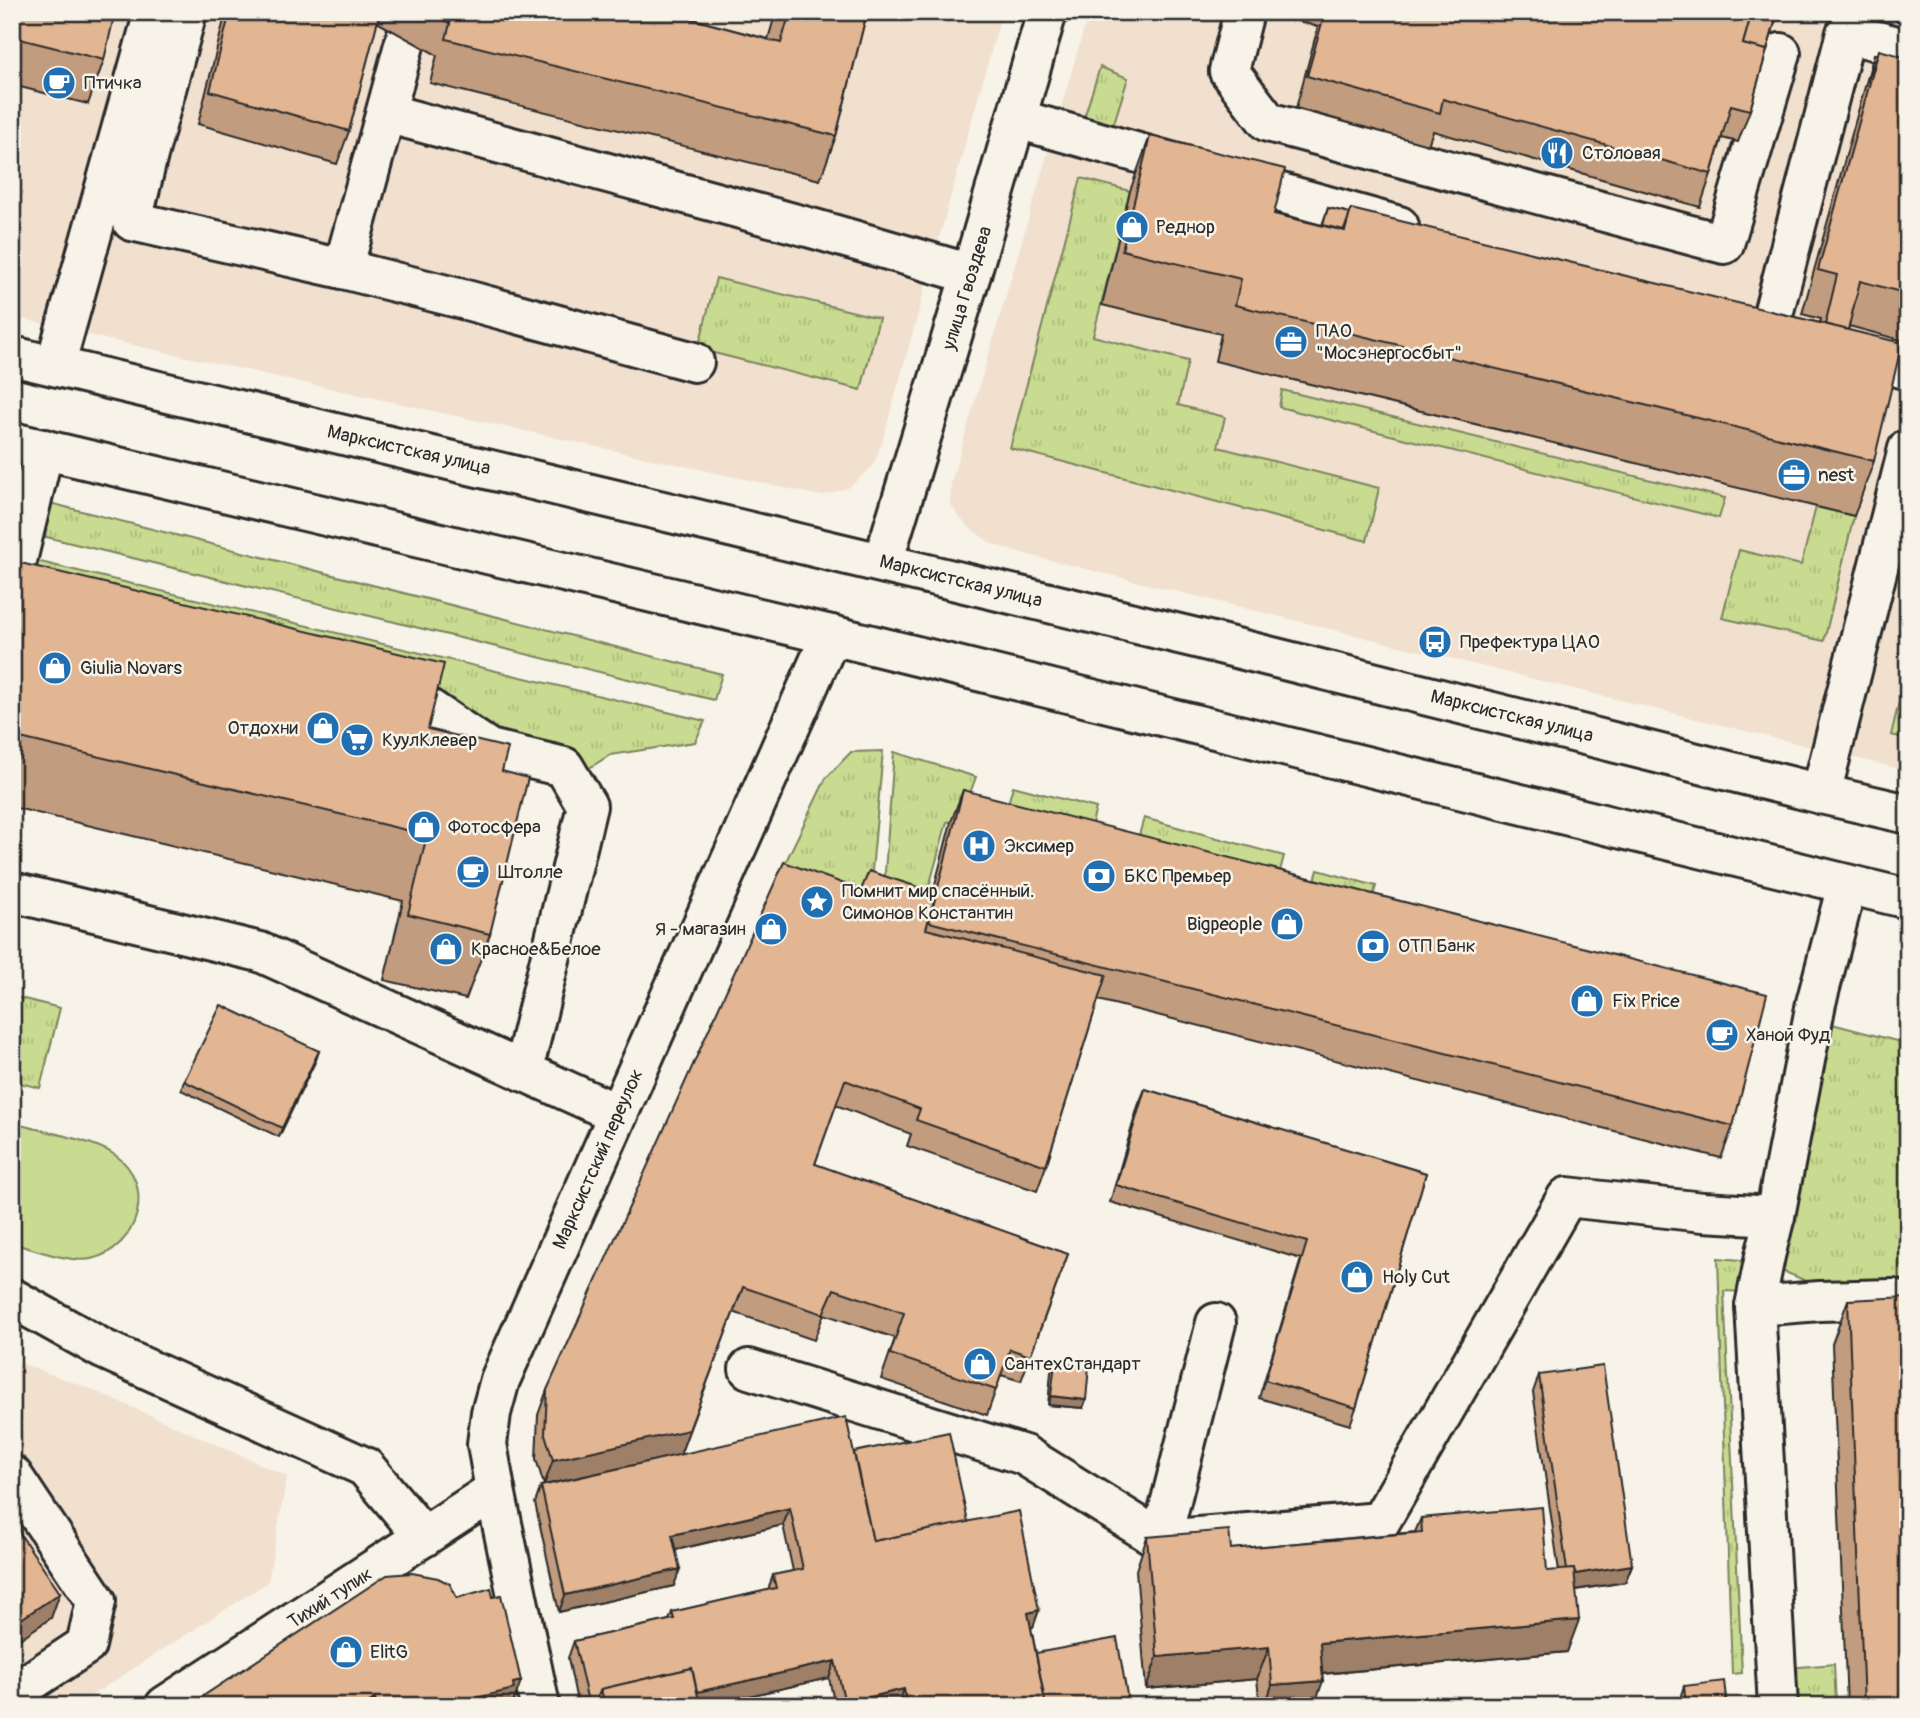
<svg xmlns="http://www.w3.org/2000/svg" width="1920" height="1718" viewBox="0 0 1920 1718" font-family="Pangolin,sans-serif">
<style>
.built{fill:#f1e0ce}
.grass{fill:url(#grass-tufts);stroke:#7a835e;stroke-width:2}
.pitch{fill:#c8db90;stroke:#7a835e;stroke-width:2}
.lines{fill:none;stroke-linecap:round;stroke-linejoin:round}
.minor-casing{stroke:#2b2b2b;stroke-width:44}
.major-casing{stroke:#2b2b2b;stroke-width:44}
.minor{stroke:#f7f3e8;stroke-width:38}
.major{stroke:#f7f3e8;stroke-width:38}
.wall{fill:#c29c7e;stroke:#2b2b2b;stroke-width:2}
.shaded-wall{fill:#9e7f67;stroke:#2b2b2b;stroke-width:2}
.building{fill:#e2b593;stroke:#2b2b2b;stroke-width:2}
.labels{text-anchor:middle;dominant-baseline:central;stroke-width:5;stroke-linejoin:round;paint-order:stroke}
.poi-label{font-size:19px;fill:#2b2b2b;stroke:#f7f3e8;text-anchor:start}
.street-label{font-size:19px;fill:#2b2b2b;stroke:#f7f3e8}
</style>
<defs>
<pattern id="grass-tufts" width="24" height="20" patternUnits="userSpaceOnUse" patternTransform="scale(1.75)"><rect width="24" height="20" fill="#c8db90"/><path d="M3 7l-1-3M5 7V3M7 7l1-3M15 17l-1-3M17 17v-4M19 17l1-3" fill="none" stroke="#acbc7c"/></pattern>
</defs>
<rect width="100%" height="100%" fill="#f7f3e8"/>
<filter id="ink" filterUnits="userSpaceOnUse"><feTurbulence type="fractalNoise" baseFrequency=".0143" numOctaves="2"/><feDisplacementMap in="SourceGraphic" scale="14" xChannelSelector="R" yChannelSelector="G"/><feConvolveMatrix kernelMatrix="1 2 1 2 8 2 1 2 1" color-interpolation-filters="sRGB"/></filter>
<g filter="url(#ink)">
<!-- built -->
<g class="built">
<polygon points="12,12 1002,12 882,443 872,467 848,488 821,496 87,335 12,316"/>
<polygon points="1089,12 1908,12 1908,771 1017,552 992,544 971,529 958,516 950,503 951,483"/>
<polygon points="12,1360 86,1387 287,1476 268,1582 75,1706 12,1706"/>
</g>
<!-- grass -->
<g class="grass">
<polygon points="1100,67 1128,78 1112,129 1083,121"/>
<polygon points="1081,178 1130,191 1093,336 1188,361 1178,405 1225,417 1218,447 1379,488 1367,541 1010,448"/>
<polygon points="716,278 879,318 861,390 698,349"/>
<polygon points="1282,390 1725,498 1719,518 1279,407"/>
<polygon points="42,501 722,674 714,700 34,534"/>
<polygon points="1816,507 1854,516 1824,641 1722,618 1739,550 1801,565"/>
<polygon points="32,560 705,721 695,742 610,755 583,772 566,747 495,736 24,597"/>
<polygon points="1906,673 1908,673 1908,739 1891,735"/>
<polygon points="883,751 870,893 776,882 826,778 851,752"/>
<polygon points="894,752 976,777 960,820 947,822 922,912 883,899"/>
<polygon points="1013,786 1096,808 1085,850 1001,829"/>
<polygon points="1144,818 1284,856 1273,897 1132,859"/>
<polygon points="1318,870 1376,886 1366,920 1308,904"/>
<polygon points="12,996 60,1008 40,1088 12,1081"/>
<polygon points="1832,1024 1908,1044 1908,1303 1818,1286 1780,1270"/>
<polygon points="1718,1258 1752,1261 1747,1292 1724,1291 1742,1673 1732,1674"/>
<polygon points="1834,1664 1836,1706 1789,1706 1788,1668"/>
</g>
<!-- pitch -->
<path class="pitch" d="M12,1123C39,1130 94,1140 115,1155C157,1184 139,1248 91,1259C72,1263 32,1249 12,1243Z"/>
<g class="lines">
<defs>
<g id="minor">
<polyline points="187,12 148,155 132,221 343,269 470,301 694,362"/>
<polyline points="1244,12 1229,71 1268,122 1724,244 1781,53"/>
<polyline points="386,113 815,229 971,274"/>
<polyline points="1017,119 1399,226"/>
<polyline points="343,269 413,12"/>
<polyline points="1769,330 1846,33 1908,49"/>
<polyline points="1846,352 1908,370"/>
<polyline points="55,366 154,12"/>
<polyline points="883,562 971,274 1047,12"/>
<polyline points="12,581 44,449"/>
<polyline points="382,697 428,708 489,749 564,767 587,806 523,1071 618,1114"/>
<polyline points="1821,794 1908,449"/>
<polyline points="12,892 260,952 523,1071"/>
<polyline points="12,1298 103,1349 365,1467 424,1537"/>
<polyline points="1755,1306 1820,1301 1893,1299 1908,1314"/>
<polyline points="1216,1323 1161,1540 1380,1522 1567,1197 1703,1212 1775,1216"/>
<polyline points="749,1369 1024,1455 1161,1540"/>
<polyline points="12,1475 96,1601 86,1645 12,1694"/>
<polyline points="165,1706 495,1490"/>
<polyline points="540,1706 495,1490 487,1444 491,1413 500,1380 831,635"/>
<polyline points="1778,1706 1755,1306 1765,1256 1775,1216 1816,1003 1847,885"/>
</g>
<g id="major">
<polyline points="12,356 1196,638 1821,794 1908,814"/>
<polyline points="12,442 831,635 1908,899"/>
</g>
</defs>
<!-- minor casing -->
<use href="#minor" class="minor-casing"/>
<!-- major casing -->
<use href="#major" class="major-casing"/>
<!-- minor -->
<use href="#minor" class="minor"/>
<!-- major -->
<use href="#major" class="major"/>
</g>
<!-- wall -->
<g class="wall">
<polygon points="12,12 104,60 88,104 12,85"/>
<polygon points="226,12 666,12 768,39 776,12 867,12 836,136 820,180 430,83 437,55 377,22 349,131 337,164 198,124"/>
<polygon points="1301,12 1778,12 1750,110 1738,142 1722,138 1711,174 1700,207 1433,131 1428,145 1296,108 1318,27 1298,21"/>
<polygon points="1893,12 1908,12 1908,23 1891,18"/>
<polygon points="1874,54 1908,58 1908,342 1849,326 1848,330 1874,461 1854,516 1215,361 1221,334 1102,305 1130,191 1150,136 1274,214 1322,225 1328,208 1820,323 1821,319 1802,314"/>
<polygon points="12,561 428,729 502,771 490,934 466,999 384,980 403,901 12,807"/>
<polygon points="963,790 1733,1126 1721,1158 1098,1000 1046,1166 1037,1191 907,1146 911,1134 836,1105 815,1164 1068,1254 1021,1381 1001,1375 987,1415 881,1379 895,1338 824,1314 814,1340 733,1312 680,1455 854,1452 968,1522 1039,1610 1033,1627 1031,1628 1036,1653 1129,1706 835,1706 829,1678 704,1706 578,1706 568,1658 574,1641 669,1620 672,1612 768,1590 773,1575 793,1571 783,1525 676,1550 674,1586 559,1612 535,1503 541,1486 544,1485 536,1459 538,1415 547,1390 861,890 933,892 951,822"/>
<polygon points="319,1051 279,1137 181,1090 184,1081"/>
<polygon points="1145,1089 1426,1173 1356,1408 1350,1425 1259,1398 1301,1259 1110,1202 1138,1106"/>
<polygon points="1848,1300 1908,1706 1847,1706 1832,1344"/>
<polygon points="1055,1363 1083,1408 1048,1405 1051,1372"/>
<polygon points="1539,1375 1632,1565 1625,1582 1576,1590 1567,1652 1322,1674 1314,1706 1260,1706 1257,1679 1146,1689 1136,1570 1147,1537 1231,1549 1415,1532 1421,1518 1547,1571 1559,1571 1533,1392"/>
<polygon points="1684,1686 1727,1706 1682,1706 1681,1695"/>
</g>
<!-- shaded-wall -->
<g class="shaded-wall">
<polygon points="319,1051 316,1060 279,1137 282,1128"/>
<polygon points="743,1287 680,1455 544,1485 553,1460"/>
<polygon points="1051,1396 1086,1400 1083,1408 1048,1405"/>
<polygon points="790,1508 783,1525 666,1552 672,1535"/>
<polygon points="1632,1565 1625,1582 1562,1592 1568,1575"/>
<polygon points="680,1569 674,1586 559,1612 565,1595"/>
<polygon points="60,1593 51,1618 12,1644 12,1625"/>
<polygon points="1039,1610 1033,1627 1021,1630 1028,1613"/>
<polygon points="1579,1620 1567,1652 1308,1675 1320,1643"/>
<polygon points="1269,1647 1257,1679 1146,1689 1157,1657"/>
<polygon points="835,1661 829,1678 704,1706 634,1706"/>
<polygon points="521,1681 512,1706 442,1706 513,1683"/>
<polygon points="1323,1681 1314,1706 1265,1706 1272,1685"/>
<polygon points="904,1689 898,1706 844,1706 845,1703"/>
<polygon points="375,1698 373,1706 364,1706"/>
</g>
<!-- building -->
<g class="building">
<polygon points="12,12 115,12 104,60 12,37"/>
<polygon points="230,12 380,12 349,131 210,91"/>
<polygon points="430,12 452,12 449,23"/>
<polygon points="453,12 666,12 781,43 790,12 867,12 836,136 446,39"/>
<polygon points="1325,12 1752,12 1743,44 1767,50 1750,110 1731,105 1711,174 1443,99 1440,113 1307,76"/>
<polygon points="1752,12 1778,12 1767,50 1743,44"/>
<polygon points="1879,50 1908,58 1908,294 1860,281 1848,330 1825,325 1837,275 1818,270"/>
<polygon points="1874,54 1877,55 1866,86"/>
<polygon points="1150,136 1285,169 1274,214 1345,231 1351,209 1902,343 1874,461 1235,305 1241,279 1122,250"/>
<polygon points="1328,208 1350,213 1344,230 1323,225"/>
<polygon points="12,561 444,664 428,729 508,748 502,771 528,778 490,934 408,914 427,835 12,736"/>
<polygon points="963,790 1767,994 1733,1126 929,922"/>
<polygon points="784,862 861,890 869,871 936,893 926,929 1106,975 1046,1166 916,1120 920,1109 845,1080 815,1164 1068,1254 1030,1356 1010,1349 996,1390 890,1354 904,1313 834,1289 823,1314 743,1287 689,1430 553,1460 545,1434 547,1390"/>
<polygon points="221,1005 319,1051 282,1128 184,1081"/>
<polygon points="1145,1089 1426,1173 1356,1408 1265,1380 1307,1242 1116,1185"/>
<polygon points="1908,1297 1908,1706 1864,1706 1848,1300"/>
<polygon points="1055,1363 1089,1366 1086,1400 1051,1396"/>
<polygon points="1603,1366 1632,1565 1575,1574 1574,1569 1567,1570 1539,1375"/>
<polygon points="846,1417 873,1541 1019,1511 1039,1610 1028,1613 1046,1706 907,1706 904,1689 845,1703 835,1661 697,1692 692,1668 601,1689 594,1706 589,1706 574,1641 674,1619 672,1612 776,1588 773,1575 803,1569 790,1508 672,1535 680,1569 565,1595 541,1486"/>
<polygon points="949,1432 968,1522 873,1541 854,1452"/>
<polygon points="1542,1507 1547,1571 1574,1569 1579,1620 1320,1643 1323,1681 1272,1685 1269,1647 1157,1657 1147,1537 1229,1530 1231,1549 1422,1532 1421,1518"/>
<polygon points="12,1522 60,1593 12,1625"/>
<polygon points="412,1573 438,1578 450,1584 457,1598 491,1588 493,1597 501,1595 521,1681 513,1683 514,1689 442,1706 377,1706 375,1698 364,1706 188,1706 387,1575"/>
<polygon points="1117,1638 1129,1706 1046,1706 1036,1653"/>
<polygon points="692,1668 700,1706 605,1706 601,1689"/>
<polygon points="1724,1681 1727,1706 1686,1706 1684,1686"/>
</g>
</g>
<!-- icons -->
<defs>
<symbol id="cafe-disc" viewBox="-11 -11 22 22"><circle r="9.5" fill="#1f6fb2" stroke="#f7f3e8"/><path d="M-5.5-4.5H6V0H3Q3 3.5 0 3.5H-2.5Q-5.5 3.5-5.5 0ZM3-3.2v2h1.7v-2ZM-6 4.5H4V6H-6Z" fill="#fff"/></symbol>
<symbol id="restaurant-disc" viewBox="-11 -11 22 22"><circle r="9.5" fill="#1f6fb2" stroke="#f7f3e8"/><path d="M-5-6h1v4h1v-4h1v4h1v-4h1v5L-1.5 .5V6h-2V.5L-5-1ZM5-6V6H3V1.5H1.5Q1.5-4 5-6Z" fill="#fff"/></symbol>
<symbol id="shop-disc" viewBox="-11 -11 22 22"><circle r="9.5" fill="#1f6fb2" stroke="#f7f3e8"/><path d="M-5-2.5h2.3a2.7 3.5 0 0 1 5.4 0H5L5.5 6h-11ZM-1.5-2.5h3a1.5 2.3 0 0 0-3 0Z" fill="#fff"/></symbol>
<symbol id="office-disc" viewBox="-11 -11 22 22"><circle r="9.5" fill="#1f6fb2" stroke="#f7f3e8"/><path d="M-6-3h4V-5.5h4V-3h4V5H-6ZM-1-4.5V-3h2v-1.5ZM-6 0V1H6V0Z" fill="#fff"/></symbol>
<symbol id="bus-disc" viewBox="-11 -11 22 22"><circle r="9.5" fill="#1f6fb2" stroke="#f7f3e8"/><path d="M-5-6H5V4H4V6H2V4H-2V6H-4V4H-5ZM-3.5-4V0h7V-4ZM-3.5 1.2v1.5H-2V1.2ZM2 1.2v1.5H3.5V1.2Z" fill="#fff"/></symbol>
<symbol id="supermarket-disc" viewBox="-11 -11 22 22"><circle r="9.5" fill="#1f6fb2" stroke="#f7f3e8"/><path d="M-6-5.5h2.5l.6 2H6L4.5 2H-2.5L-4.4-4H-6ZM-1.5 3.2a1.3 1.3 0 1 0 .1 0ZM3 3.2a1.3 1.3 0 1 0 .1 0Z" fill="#fff"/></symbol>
<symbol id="hospital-disc" viewBox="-11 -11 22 22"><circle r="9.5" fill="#1f6fb2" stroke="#f7f3e8"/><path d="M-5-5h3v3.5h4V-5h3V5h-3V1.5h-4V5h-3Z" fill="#fff"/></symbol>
<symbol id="bank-disc" viewBox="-11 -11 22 22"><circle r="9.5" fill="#1f6fb2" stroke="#f7f3e8"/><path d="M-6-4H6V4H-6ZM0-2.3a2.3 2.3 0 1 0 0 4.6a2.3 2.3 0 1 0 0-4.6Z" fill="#fff"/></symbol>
<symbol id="sight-disc" viewBox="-11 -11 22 22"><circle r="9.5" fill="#1f6fb2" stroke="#f7f3e8"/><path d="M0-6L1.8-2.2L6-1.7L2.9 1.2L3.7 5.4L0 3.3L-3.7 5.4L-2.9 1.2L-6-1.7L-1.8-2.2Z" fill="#fff"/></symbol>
</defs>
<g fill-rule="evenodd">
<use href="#cafe-disc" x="40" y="64" width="38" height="38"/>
<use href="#restaurant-disc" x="1538" y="134" width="38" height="38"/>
<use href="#shop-disc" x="1113" y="208" width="38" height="38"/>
<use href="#office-disc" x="1272" y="323" width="38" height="38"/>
<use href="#office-disc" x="1775" y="456" width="38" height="38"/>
<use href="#bus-disc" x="1416" y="623" width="38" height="38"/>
<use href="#shop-disc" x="36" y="649" width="38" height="38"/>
<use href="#shop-disc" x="304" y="709" width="38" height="38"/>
<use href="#supermarket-disc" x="338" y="721" width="38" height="38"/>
<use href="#shop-disc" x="405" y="808" width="38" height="38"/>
<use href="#hospital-disc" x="960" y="827" width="38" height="38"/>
<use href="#cafe-disc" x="454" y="853" width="38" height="38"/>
<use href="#bank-disc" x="1080" y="857" width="38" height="38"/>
<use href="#sight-disc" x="798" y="883" width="38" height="38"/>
<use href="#shop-disc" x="1268" y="905" width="38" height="38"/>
<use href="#shop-disc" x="752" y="910" width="38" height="38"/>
<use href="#bank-disc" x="1354" y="927" width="38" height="38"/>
<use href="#shop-disc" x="427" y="930" width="38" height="38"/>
<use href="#shop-disc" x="1568" y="982" width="38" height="38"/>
<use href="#cafe-disc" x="1703" y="1016" width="38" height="38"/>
<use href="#shop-disc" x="1338" y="1258" width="38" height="38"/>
<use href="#shop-disc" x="961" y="1345" width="38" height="38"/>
<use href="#shop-disc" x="327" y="1633" width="38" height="38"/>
</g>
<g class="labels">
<!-- poi labels -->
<g class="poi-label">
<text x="84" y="83">Птичка</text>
<text x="1582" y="153">Столовая</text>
<text x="1156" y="227">Реднор</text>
<text x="1316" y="331">ПАО<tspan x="1316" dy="22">"Мосэнергосбыт"</tspan></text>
<text x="1818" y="475">nest</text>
<text x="1460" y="642">Префектура ЦАО</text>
<text x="80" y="668">Giulia Novars</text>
<text x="298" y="728" text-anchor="end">Отдохни</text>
<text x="382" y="740">КуулКлевер</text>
<text x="448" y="827">Фотосфера</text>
<text x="1004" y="846">Эксимер</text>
<text x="498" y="872">Штолле</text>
<text x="1124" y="876">БКС Премьер</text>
<text x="842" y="891">Помнит мир спасённый.<tspan x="842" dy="22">Симонов Константин</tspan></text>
<text x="1262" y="924" text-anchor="end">Bigpeople</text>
<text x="746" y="929" text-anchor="end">Я - магазин</text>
<text x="1398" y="946">ОТП Банк</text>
<text x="471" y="949">Красное&amp;Белое</text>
<text x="1612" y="1001">Fix Price</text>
<text x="1746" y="1035">Ханой Фуд</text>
<text x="1382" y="1277">Holy Cut</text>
<text x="1004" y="1364">СантехСтандарт</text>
<text x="370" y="1652">ElitG</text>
</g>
<!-- street labels -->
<g class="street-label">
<text transform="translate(967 288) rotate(-73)">улица Гвоздева</text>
<text transform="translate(409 450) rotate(13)">Марксистская улица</text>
<text transform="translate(961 581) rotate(14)">Марксистская улица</text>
<text transform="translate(1512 716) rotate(14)">Марксистская улица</text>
<text transform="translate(598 1159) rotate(-66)">Марксистский переулок</text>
<text transform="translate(330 1598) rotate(-33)">Тихий тупик</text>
</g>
</g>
<!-- margin -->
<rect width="1920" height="1718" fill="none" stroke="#f7f3e8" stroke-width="42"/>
<rect x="21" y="21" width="1878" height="1676" fill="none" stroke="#2b2b2b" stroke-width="2.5" filter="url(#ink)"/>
</svg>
